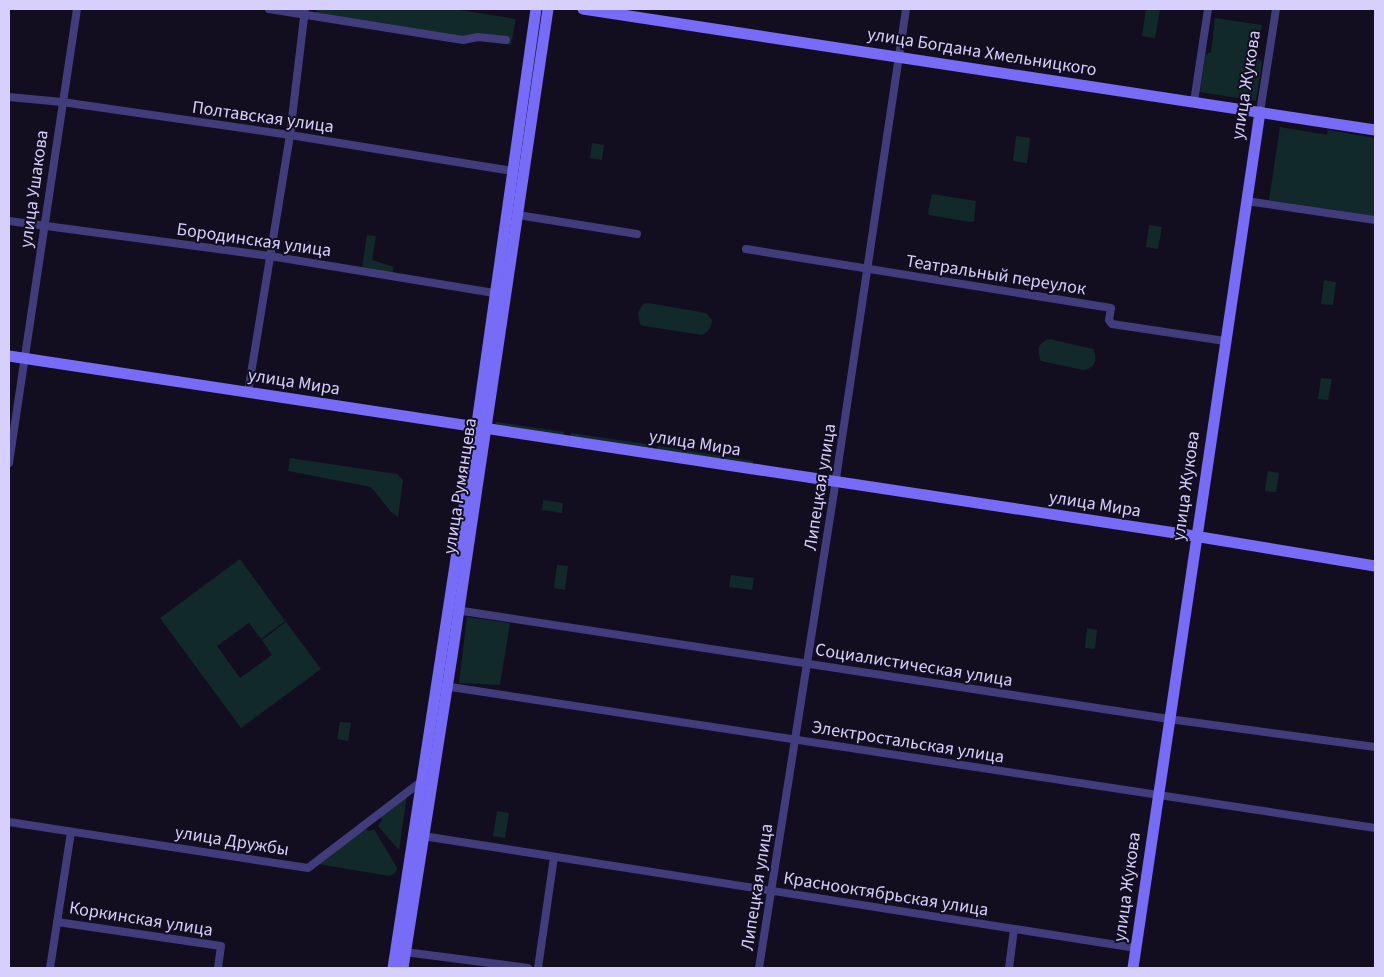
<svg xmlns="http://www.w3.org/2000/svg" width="1384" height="977" viewBox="0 0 1384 977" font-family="'Source Sans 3',sans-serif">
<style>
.green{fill:#112929}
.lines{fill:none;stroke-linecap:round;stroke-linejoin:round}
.street{stroke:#413c7c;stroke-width:8}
.secondary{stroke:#766cf7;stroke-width:11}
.labels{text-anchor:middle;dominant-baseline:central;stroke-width:4;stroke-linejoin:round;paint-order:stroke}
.street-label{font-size:18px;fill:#d7cffc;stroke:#120e20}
</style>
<rect width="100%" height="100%" fill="#120e20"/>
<!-- green -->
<g class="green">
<polygon points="317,9 454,9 516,19 511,45 316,13"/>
<polygon points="1146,9 1160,9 1155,38 1142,36"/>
<polygon points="1215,18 1262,25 1257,57 1262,62 1256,101 1200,92 1205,55 1211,52"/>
<polygon points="1280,127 1327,135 1328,130 1375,138 1375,216 1269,200"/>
<polygon points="1016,136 1030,138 1027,163 1013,161"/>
<polygon points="592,143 604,145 602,160 590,158"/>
<polygon points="932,194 976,201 974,221 970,222 929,215 928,212"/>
<polygon points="1149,225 1162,227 1158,249 1146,247"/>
<polygon points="367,235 376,236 372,260 394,267 392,274 362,268"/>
<polygon points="1324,280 1336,282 1333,305 1321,304"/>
<path d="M648,303L706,313L712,320C711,327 709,332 702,335L644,326L640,324L638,313L643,304Z"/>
<path d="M1050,339L1093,349C1098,359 1095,369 1083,370L1041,361C1036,350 1038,342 1050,339Z"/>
<polygon points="1321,378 1332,379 1328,400 1318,399"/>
<polygon points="496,422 564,432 563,437 495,428"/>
<polygon points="571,433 653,445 652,451 570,438"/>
<polygon points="658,446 753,461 752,466 657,451"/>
<polygon points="290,458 397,474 403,480 398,517 391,512 371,487 288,471"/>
<polygon points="1268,471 1279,473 1276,492 1265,491"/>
<polygon points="543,500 563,503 562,513 542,510"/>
<polygon points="240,559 285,621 261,639 249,623 217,646 240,678 272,655 262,640 286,622 321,669 241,728 160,618"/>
<polygon points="557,565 568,566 565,590 554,588"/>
<polygon points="731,575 754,578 752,590 729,587"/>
<polygon points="467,617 510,623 500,685 459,683"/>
<polygon points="1087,628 1097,630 1095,649 1085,648"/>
<polygon points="340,722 351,723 348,741 337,739"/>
<polygon points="407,795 399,850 378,826 382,820 379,815"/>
<polygon points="497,811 509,813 505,838 493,836"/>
<polygon points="362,828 370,831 374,829 397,868 396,872 390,876 318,864"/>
</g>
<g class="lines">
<!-- street -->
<g class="street">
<polyline points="269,9 463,40 478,37 506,40"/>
<polyline points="9,97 62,102 290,135 512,171"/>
<polyline points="1194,102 1208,9"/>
<polyline points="1260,112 1276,9"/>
<polyline points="1246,201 1375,220"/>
<polyline points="518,215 637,234"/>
<polyline points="9,221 270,256 494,293"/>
<polyline points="746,249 1111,308 1109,320 1112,324 1225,341"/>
<polyline points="248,392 290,135 305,9"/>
<polyline points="9,463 77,9"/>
<polyline points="456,610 1169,719 1375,747"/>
<polyline points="444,686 1375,828"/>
<polyline points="9,822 308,868 422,781"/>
<polyline points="423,836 1136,948"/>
<polyline points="57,922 221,946 218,968"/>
<polyline points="405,952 528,968"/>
<polyline points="50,968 71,832"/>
<polyline points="538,968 554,857"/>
<polyline points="759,968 834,492 906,9"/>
<polyline points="1009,968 1014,929"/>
</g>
<!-- secondary -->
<g class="secondary">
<polyline points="583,9 1375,130"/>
<polyline points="9,356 1182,534 1375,566"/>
<polyline points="393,968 478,416 536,9"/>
<polyline points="403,968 453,650 548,9"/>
<polyline points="1133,968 1260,112"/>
</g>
</g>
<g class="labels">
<!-- street labels -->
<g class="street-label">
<text transform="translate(982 52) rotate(9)">улица Богдана Хмельницкого</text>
<text transform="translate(1246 85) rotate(-81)">улица Жукова</text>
<text transform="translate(263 117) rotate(8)">Полтавская улица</text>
<text transform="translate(34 189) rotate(-82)">улица Ушакова</text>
<text transform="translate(254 240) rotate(8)">Бородинская улица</text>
<text transform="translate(996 275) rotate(9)">Театральный переулок</text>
<text transform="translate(294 382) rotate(9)">улица Мира</text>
<text transform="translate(695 443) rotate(9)">улица Мира</text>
<text transform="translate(460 486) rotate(-81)">улица Румянцева</text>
<text transform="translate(1186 486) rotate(-82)">улица Жукова</text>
<text transform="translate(820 487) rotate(-81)">Липецкая улица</text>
<text transform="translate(1095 504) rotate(9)">улица Мира</text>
<text transform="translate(914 665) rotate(9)">Социалистическая улица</text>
<text transform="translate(908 742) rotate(9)">Электростальская улица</text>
<text transform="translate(232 841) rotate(9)">улица Дружбы</text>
<text transform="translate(757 887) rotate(-81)">Липецкая улица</text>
<text transform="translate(1127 887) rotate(-82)">улица Жукова</text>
<text transform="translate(886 894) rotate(9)">Краснооктябрьская улица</text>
<text transform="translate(141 919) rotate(9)">Коркинская улица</text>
</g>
</g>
<!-- border -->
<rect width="1384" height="977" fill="none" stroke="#d7cffc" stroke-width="20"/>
</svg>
